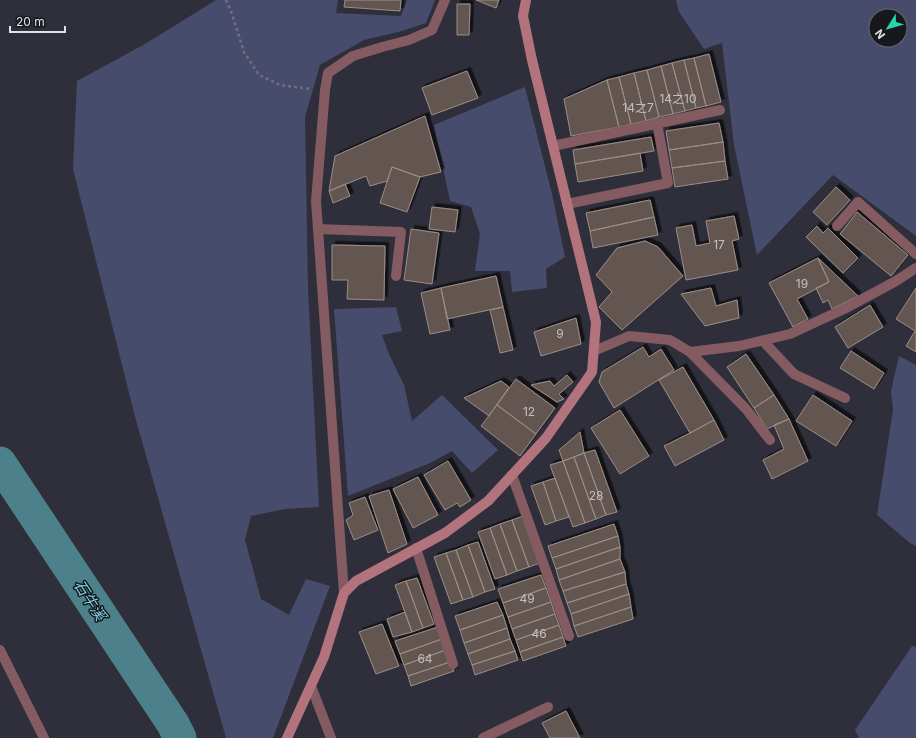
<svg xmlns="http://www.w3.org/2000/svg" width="916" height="738" font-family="Inter,'Noto Sans TC',sans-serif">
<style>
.green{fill:#484c6c;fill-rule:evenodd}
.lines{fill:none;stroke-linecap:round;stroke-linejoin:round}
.river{stroke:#4c818b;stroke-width:33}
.building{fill:#645751;stroke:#9b8d87;filter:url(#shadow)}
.path{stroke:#6f7079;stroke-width:2.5;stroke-dasharray:3 3;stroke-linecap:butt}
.lane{stroke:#835b61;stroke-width:10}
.street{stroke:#835b61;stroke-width:10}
.secondary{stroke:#b2737c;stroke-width:10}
.labels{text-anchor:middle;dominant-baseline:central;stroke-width:3;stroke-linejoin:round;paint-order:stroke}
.number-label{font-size:12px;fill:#c2bfc3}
.water-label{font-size:15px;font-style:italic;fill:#80d8e9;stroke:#17181d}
</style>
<defs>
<filter id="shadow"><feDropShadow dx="3.5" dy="-3.5" stdDeviation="0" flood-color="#0009"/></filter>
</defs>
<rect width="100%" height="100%" fill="#2e2f3a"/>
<path class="green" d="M216,0H338L336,13L401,16L407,0H435L426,23L402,31L364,40L320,65L305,117L308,289L319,507L285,509L251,516L245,540L261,599L289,615L306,579L330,586L273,738H226L134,413L73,169L77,81L145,44Z
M676,0H916V236L833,175L757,255L734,145L722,43L704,49L679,12ZM876,16H900V40H876Z
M525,87L552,194L565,257L546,269L547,288L512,292L510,271H475L480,234L471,207L450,201L434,125Z
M396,307L402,331L382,335L389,354L404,385L412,421L442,395L498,450L472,473L452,451L430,463L348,496L334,309Z
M899,356L916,365V546L910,543L877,515L893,410L891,391Z
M912,646L916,647V738H859L855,730Z"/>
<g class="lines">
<path class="river" d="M0,463L173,724L180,738"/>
</g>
<path class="building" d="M345,0H401L400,11L344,7Z
M476,0H499L496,8Z
M457,4H470L469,35H457Z
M709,54L721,102L706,106L694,58Z
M694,58L706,106L696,108L684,60Z
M684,60L696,108L685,111L672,63Z
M672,63L685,111L673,114L661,66Z
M661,66L673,114L659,117L647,70Z
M647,70L659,117L646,121L634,73Z
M467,71L478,98L432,115L422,88Z
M634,73L646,121L631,124L619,77Z
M619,77L631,124L619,127L607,80Z
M607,80L619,127L571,136L564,99Z
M425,116L441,172L420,177L392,167L387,181L370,186L366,176L329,191L335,156Z
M719,123L723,142L669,150L666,131Z
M651,137L654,151L575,164L573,150Z
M723,142L725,161L672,168L669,150Z
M640,153L643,171L578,182L575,164Z
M725,161L728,179L675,187L672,168Z
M392,167L420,177L407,212L380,203Z
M345,184L350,196L333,203L329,191Z
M836,187L850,200L827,225L813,212Z
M650,200L654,217L590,231L586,213Z
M432,207L458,210L455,232L429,229Z
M857,212L908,255L891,276L840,234Z
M734,216L739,239L732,241L738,270L686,280L676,228L692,225L696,246L710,243L706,221Z
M654,217L658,235L593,248L590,231Z
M817,226L823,233L828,228L858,258L843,273L806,237Z
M411,229L439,233L432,284L404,280Z
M645,241L658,247L683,276L622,330L599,307L612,292L596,275L617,248Z
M332,245L385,246L384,300L347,299L348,280H332Z
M818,258L829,282L797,299L808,319L793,327L769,283Z
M818,258L858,296L832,309L828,300L823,303L816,288L829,282Z
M496,276L503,307L447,319L441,288Z
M441,288L450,330L430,334L421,293Z
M711,288L716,306L737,300L739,318L705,326L681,294Z
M916,288V352L906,346L915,331L896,319Z
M870,305L883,327L848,348L835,327Z
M503,307L513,350L500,353L490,310Z
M576,318L581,344L541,356L534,332Z
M643,347L649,357L661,349L674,370L614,408L599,382L602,372Z
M851,351L884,373L874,389L840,368Z
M746,354L774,395L754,408L727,367Z
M683,367L714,420L690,433L659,380Z
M567,375L573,382L559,394L564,399L557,402L531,385L550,381L554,386Z
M516,379L555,408L536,434L497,405Z
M501,381L509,387L489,416L464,398Z
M774,395L789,419L767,429L754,408Z
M813,395L852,421L836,446L796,421Z
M497,405L536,434L520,456L481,426Z
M620,410L649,456L620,474L591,428Z
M789,419L808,461L772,479L763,460L784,449L774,425Z
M714,420L724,440L675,466L664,446L690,433Z
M580,432L584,453L563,461L559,450Z
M595,450L617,512L606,515L584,453Z
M584,453L606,515L596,519L574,457Z
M574,457L596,519L585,523L563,461Z
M448,461L471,500L460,507L457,503L445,510L424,475Z
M563,461L585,523L573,527L550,465Z
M418,477L438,515L413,528L393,489Z
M555,478L569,517L556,521L543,482Z
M543,482L556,521L545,525L531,486Z
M389,490L407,544L388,553L369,496Z
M365,497L378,530L354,540L346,520L353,515L349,503Z
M523,516L540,563L529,567L512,520Z
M512,520L529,567L517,571L500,524Z
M500,524L517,571L507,575L490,528Z
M614,524L618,536L552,558L548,546Z
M490,528L507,575L495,579L478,532Z
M618,536L620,547L556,569L552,558Z
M478,542L495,589L485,592L468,545Z
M468,545L485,592L473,597L456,550Z
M620,547V559L559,580L556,569Z
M456,550L473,597L463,600L446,553Z
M446,553L463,600L451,604L434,557Z
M620,559L625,572L563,591L559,580Z
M625,572L626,584L567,603L563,591Z
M541,575L546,588L503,603L498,589Z
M417,578L434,624L423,628L406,581Z
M406,581L423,628L412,632L395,585Z
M626,584L629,594L571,614L567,603Z
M546,588L551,602L508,617L503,603Z
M629,594L631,607L574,626L571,614Z
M497,602L503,615L460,630L455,616Z
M551,602L555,614L512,629L508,617Z
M631,607L633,619L578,637L574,626Z
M405,612L412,632L393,637L387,619Z
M555,614L559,625L516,640L512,629Z
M503,615L507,628L464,643L460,630Z
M382,624L399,666L376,674L359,632Z
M559,625L563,637L520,652L516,640Z
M438,627L442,639L400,654L395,641Z
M507,628L510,639L468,654L464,643Z
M563,637L566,646L523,661L520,652Z
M442,639L446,650L404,665L400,654Z
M510,639L515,651L472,665L468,654Z
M446,650L450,662L408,676L404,665Z
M515,651L518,660L475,675L472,665Z
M450,662L454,671L411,686L408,676Z
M566,711L580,738H550L542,723Z"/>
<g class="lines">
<path class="path" d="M226,0L231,11L244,52L259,75L280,85L311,89"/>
<path class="lane" d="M837,226L858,202L916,254
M318,229L401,232L396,276
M763,341L794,374L845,398
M690,352L746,409L770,440
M483,738L548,707"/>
<path class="street" d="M553,146L720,110
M567,204L668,183L657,123
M594,351L629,336L670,340L690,352L739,346L790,334L844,309L896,281L916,268
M512,475L569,636
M416,548L453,664
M344,593L316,201L325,90L328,73L353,56L382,47L409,40L432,30L445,0
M0,650L44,738
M311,686L331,738"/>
<path class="secondary" d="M287,738L324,657L344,593L356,581L445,533L488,501L546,438L592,372L596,322L532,60L523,16L526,0"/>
</g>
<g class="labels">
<g class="number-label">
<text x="678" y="98">14之10</text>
<text x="638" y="107">14之7</text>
<text x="719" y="244">17</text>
<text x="802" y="283">19</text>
<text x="560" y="333">9</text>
<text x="529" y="411">12</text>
<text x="596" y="495">28</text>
<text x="527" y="598">49</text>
<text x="539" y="633">46</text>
<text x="425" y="658">64</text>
</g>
<g class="water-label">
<text transform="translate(90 600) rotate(57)">石牛溪</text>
</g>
</g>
<g transform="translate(888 28) rotate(233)"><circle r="19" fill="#17181d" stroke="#68696f"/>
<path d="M0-3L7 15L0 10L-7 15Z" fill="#27d5ad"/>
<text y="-6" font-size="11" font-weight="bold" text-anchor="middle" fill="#e1e2e9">N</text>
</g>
<path d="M10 26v6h55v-6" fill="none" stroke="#e1e2e9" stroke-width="2"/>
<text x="16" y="26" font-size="12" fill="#e1e2e9" stroke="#17181d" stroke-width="3" paint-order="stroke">20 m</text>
</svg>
